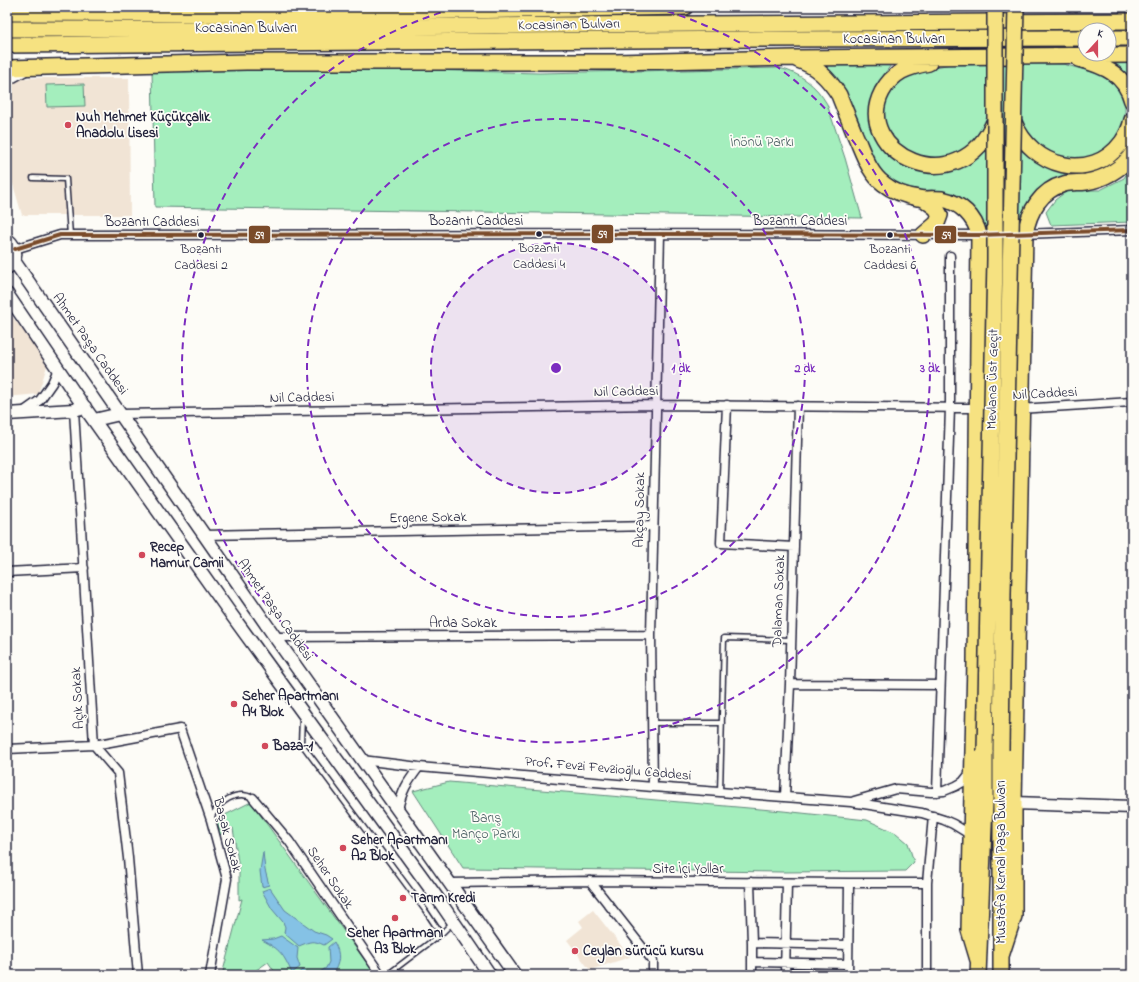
<svg xmlns="http://www.w3.org/2000/svg" width="1139" height="982" font-family="'Indie Flower',sans-serif">
<style>
.built{fill:#f1e4d5}
.green{fill:#a4eebd;stroke:#63887c}
.water{fill:#85c2e5;stroke:#5d82a1}
.lines{fill:none;stroke-linecap:round;stroke-linejoin:round}
.street-tunnel{stroke:#d1d0d1;stroke-width:8;stroke-dasharray:8 4;stroke-linecap:butt}
.lane-casing{stroke:#22223b;stroke-width:7}
.street-casing{stroke:#22223b;stroke-width:11}
.secondary-casing{stroke:#22223b;stroke-width:15}
.highway-casing{stroke:#22223b;stroke-width:18}
.lane{stroke:#fdfcf7;stroke-width:4}
.street{stroke:#fdfcf7;stroke-width:8}
.secondary{stroke:#fdfcf7;stroke-width:12}
.highway{stroke:#f6e281;stroke-width:15}
.highway-bridge-casing{stroke:#22223b;stroke-width:18;stroke-linecap:butt}
.highway-bridge{stroke:#f6e281;stroke-width:15}
.bus-1-casing{stroke:#fdfcf7;stroke-width:7}
.bus-1{stroke:#7a4b2a;stroke-width:4}
.ring{fill:none;stroke:#7b2cbf;stroke-width:2;stroke-dasharray:7 5}
.poi-dot{fill:#d1495b;stroke:#fdfcf7;stroke-width:1.5}
.bus-dot{fill:#22223b;stroke:#fdfcf7;stroke-width:1.5}
.labels{text-anchor:middle;dominant-baseline:central;stroke-width:3.5;stroke-linejoin:round;paint-order:stroke}
.bus-label{font-size:13px;fill:#22223b;stroke:#fdfcf7}
.street-label{font-size:14px;fill:#22223b;stroke:#fdfcf7}
.poi-label{font-size:14px;font-weight:bold;fill:#22223b;stroke:#fdfcf7;text-anchor:start}
.park-label{font-size:14px;fill:#495f62;stroke:#fdfcf7}
.centre{fill:#7b2cbf;stroke:#fdfcf7;stroke-width:2}
.ring-label{font-size:12px;text-anchor:middle;font-weight:bold;fill:#7b2cbf;stroke:#fdfcf7;stroke-width:3.5;stroke-linejoin:round;paint-order:stroke}
.line-badge{stroke:#fdfcf7;stroke-width:1.5}
.badge-label{font-size:11px;text-anchor:middle;font-weight:bold;fill:#fff}
</style>
<rect width="100%" height="100%" fill="#fdfcf7"/>
<filter id="ink" filterUnits="userSpaceOnUse"><feTurbulence type="fractalNoise" baseFrequency=".025" numOctaves="2"/><feDisplacementMap in="SourceGraphic" scale="8" xChannelSelector="R" yChannelSelector="G"/><feConvolveMatrix kernelMatrix="1 2 1 2 8 2 1 2 1" color-interpolation-filters="sRGB"/></filter>
<g filter="url(#ink)">
<path class="built" d="M19,78H129L130,215H22L7,164V86Z
M7,310L48,363L38,394L7,397Z
M593,910L630,957L590,970L567,940L583,927L579,921Z"/>
<path class="green" d="M1132,59V86L1119,66L1106,60Z
M960,62L1063,64L1100,74L1117,87L1125,100V119L1116,139L1132,133V145L1125,156L1097,174L1063,179L1036,192L1022,218L1019,229H984L953,197L932,190L912,191L892,183L873,164L843,88L826,65H891L875,87L870,111L882,145L893,135L886,128L883,111L887,95L907,73Z
M352,68L539,73L779,68C800,73 816,85 827,104L845,158L862,218L155,207L152,70Z
M84,84L85,106L47,107L46,85Z
M1132,165V222L1051,225L1046,212L1055,200L1068,190H1100L1124,178Z
M449,782L783,811L867,820L896,833L908,843L914,862L905,871L782,872L463,868L413,791Z
M251,802L371,969L372,975H277L268,962L249,975H222L242,899L239,900V869L233,828L218,836L215,820Z"/>
<path class="water" d="M263,852L265,870L269,885L262,887L260,871Z
M270,888L285,910L314,931L326,935L332,939L324,945C313,940 311,941 299,946L284,933L285,927L283,922L272,909L262,891Z
M281,936L298,948L297,958L300,967L292,973C283,954 281,950 262,940L273,939Z
M334,942C341,954 340,963 332,975H296L302,970L310,974H317L326,968L329,962L328,947Z"/>
<g class="lines">
<path class="street-tunnel" d="M264,975L265,974"/>
<defs>
<path id="lane" d="M33,178L66,179L70,235
M302,718L301,743L425,910L441,934
M652,723H722
M720,792L724,638L791,640
M211,819C217,802 237,789 253,798
M387,975L441,934L452,923"/>
<path id="street" d="M1023,234L1132,230
M15,249L60,235L660,234L981,235
M727,405L721,543L794,547
M1019,409L1132,402
M74,410L94,745L118,773L128,858L138,975
M23,412L40,400L52,383L58,369
M120,414L655,405L979,408
M205,535L653,526
M7,572L84,568
M275,637L651,635
M790,684L940,685
M7,749L94,745L180,729L211,820L227,879L210,975
M362,760L419,767L653,787L851,802L922,813L944,820L953,824L971,835
M653,787L651,635L660,234
M937,792L950,408V256
M785,797L790,684L798,406
M253,798L289,841L381,975
M854,801L896,789L931,792L944,791L956,786L963,782L971,772
M398,810C402,790 407,783 419,767
M590,881L653,961V975
M750,882L752,943V975
M450,883L590,881L849,883H927
M752,943L848,945
M752,962L848,964
M785,975L787,883
M848,975L849,883
M927,975V883L933,816"/>
<path id="secondary" d="M7,79L27,68
M7,239C18,248 18,260 7,268
M14,261L275,637L515,975
M7,294L73,391L228,610L303,713L438,899L490,975
M7,414L74,410L85,407
M94,420L120,414
M1014,803L1132,807"/>
<path id="highway" d="M7,13L279,14L685,7
M7,29H233L563,25L1132,21
M1109,38H1132
M7,45L765,39L1085,38
M1079,59C1104,66 1125,74 1132,101
M798,60C817,66 829,79 839,95C844,108 850,122 855,135C863,152 868,172 884,184C894,192 906,196 918,198C926,200 934,198 942,199C961,203 975,217 979,235L975,661L969,930L978,960
M929,63C907,67 893,72 882,92C851,151 958,208 995,120
M7,68L246,62H615L794,58L1132,55
M1014,122C1031,167 1091,184 1122,142C1127,135 1130,128 1132,120
M923,235L937,223L940,215L936,208L924,199
M1001,956L1014,916V803L1025,234C1029,211 1041,190 1064,184C1071,182 1079,183 1086,182C1104,179 1122,169 1132,154
M978,975L985,802V751
M1001,975V750"/>
</defs>
<use href="#lane" class="lane-casing"/>
<use href="#street" class="street-casing"/>
<use href="#secondary" class="secondary-casing"/>
<use href="#highway" class="highway-casing"/>
<use href="#lane" class="lane"/>
<use href="#street" class="street"/>
<use href="#secondary" class="secondary"/>
<use href="#highway" class="highway"/>
<defs>
<path id="highway-bridge" d="M1001,750L1003,594L1016,7
M985,751L995,259V7"/>
</defs>
<use href="#highway-bridge" class="highway-bridge-casing"/>
<use href="#highway-bridge" class="highway-bridge"/>
<defs>
<path id="bus-1" d="M15,249L60,235L660,234L979,235L1132,230"/>
</defs>
<use href="#bus-1" class="bus-1-casing"/>
<use href="#bus-1" class="bus-1"/>
</g>
</g>
<circle cx="556" cy="368" r="125" fill="#7b2cbf" fill-opacity=".12"/>
<g class="ring">
<circle cx="556" cy="368" r="125"/>
<circle cx="556" cy="368" r="249"/>
<path d="M656 8A374 374 0 1 1 456 8"/>
</g>
<g class="poi-dot">
<circle cx="68" cy="125" r="4"/>
<circle cx="142" cy="555" r="4"/>
<circle cx="234" cy="704" r="4"/>
<circle cx="265" cy="746" r="4"/>
<circle cx="343" cy="848" r="4"/>
<circle cx="403" cy="898" r="4"/>
<circle cx="395" cy="918" r="4"/>
<circle cx="575" cy="951" r="4"/>
</g>
<g class="bus-dot">
<circle cx="539" cy="234" r="3.5"/>
<circle cx="201" cy="235" r="3.5"/>
<circle cx="890" cy="235" r="3.5"/>
</g>
<g class="labels">
<g class="bus-label">
<text x="539" y="248">Bozantı<tspan x="539" dy="16">Caddesi 4</tspan></text>
<text x="201" y="249">Bozantı<tspan x="201" dy="16">Caddesi 2</tspan></text>
<text x="890" y="249">Bozantı<tspan x="890" dy="16">Caddesi 6</tspan></text>
</g>
<g class="street-label">
<text transform="translate(569 25) rotate(-1)">Kocasinan Bulvarı</text>
<text x="246" y="28">Kocasinan Bulvarı</text>
<text x="894" y="39">Kocasinan Bulvarı</text>
<text x="476" y="221">Bozantı Caddesi</text>
<text x="800" y="221">Bozantı Caddesi</text>
<text x="152" y="222">Bozantı Caddesi</text>
<text transform="translate(90 344) rotate(55)">Ahmet Paşa Caddesi</text>
<text transform="translate(993 379) rotate(-89)">Mevlana Üst Geçit</text>
<text transform="translate(626 392) rotate(-1)">Nil Caddesi</text>
<text transform="translate(1045 394) rotate(-3)">Nil Caddesi</text>
<text transform="translate(302 398) rotate(-1)">Nil Caddesi</text>
<text transform="translate(640 510) rotate(-89)">Akçay Sokak</text>
<text transform="translate(428 518) rotate(-1)">Ergene Sokak</text>
<text transform="translate(779 601) rotate(-88)">Dalaman Sokak</text>
<text transform="translate(275 610) rotate(55)">Ahmet Paşa Caddesi</text>
<text x="463" y="623">Arda Sokak</text>
<text transform="translate(78 698) rotate(-93)">Açık Sokak</text>
<text transform="translate(608 769) rotate(5)">Prof. Fevzi Fevzioğlu Caddesi</text>
<text transform="translate(227 835) rotate(75)">Başak Sokak</text>
<text transform="translate(1001 862) rotate(-90)">Mustafa Kemal Paşa Bulvarı</text>
<text x="688" y="869">Site İçi Yollar</text>
<text transform="translate(330 878) rotate(56)">Seher Sokak</text>
</g>
<g class="poi-label">
<text x="76" y="117">Nuh Mehmet Küçükçalık<tspan x="76" dy="16">Anadolu Lisesi</tspan></text>
<text x="150" y="547">Recep<tspan x="150" dy="16">Mamur Camii</tspan></text>
<text x="242" y="696">Seher Apartmanı<tspan x="242" dy="16">A4 Blok</tspan></text>
<text x="273" y="746">Baza-1</text>
<text x="351" y="840">Seher Apartmanı<tspan x="351" dy="16">A2 Blok</tspan></text>
<text x="411" y="898">Tarım Kredi</text>
<text x="395" y="933" text-anchor="middle">Seher Apartmanı<tspan x="395" dy="16">A3 Blok</tspan></text>
<text x="583" y="951">Ceylan sürücü kursu</text>
</g>
<g class="park-label">
<text x="762" y="142">İnönü Parkı</text>
<text x="486" y="818">Barış<tspan x="486" dy="16">Manço Parkı</tspan></text>
</g>
</g>
<circle cx="556" cy="368" r="6" class="centre"/>
<g class="ring-label">
<text x="681" y="372">1 dk</text>
<text x="805" y="372">2 dk</text>
<text x="930" y="372">3 dk</text>
</g>
<g class="line-badge">
<rect x="591" y="224" width="23" height="20" rx="4" fill="#7a4b2a"/>
<rect x="248" y="225" width="23" height="19" rx="4" fill="#7a4b2a"/>
<rect x="934" y="225" width="23" height="19" rx="4" fill="#7a4b2a"/>
</g>
<g class="badge-label">
<text x="602" y="238">59</text>
<text x="259" y="239">59</text>
<text x="946" y="239">59</text>
</g>
<rect width="1139" height="982" fill="none" stroke="#fdfcf7" stroke-width="24"/>
<rect x="12" y="12" width="1115" height="958" fill="none" stroke="#22223b" stroke-width="1.5" filter="url(#ink)"/>
<g transform="translate(1097 42) rotate(21)"><circle r="19" fill="#fdfcf7" stroke="#a5a5ac"/>
<path d="M0-3L7 15L0 10L-7 15Z" fill="#d1495b"/>
<text y="-6" font-size="11" font-weight="bold" text-anchor="middle" fill="#22223b">K</text>
</g>
</svg>
